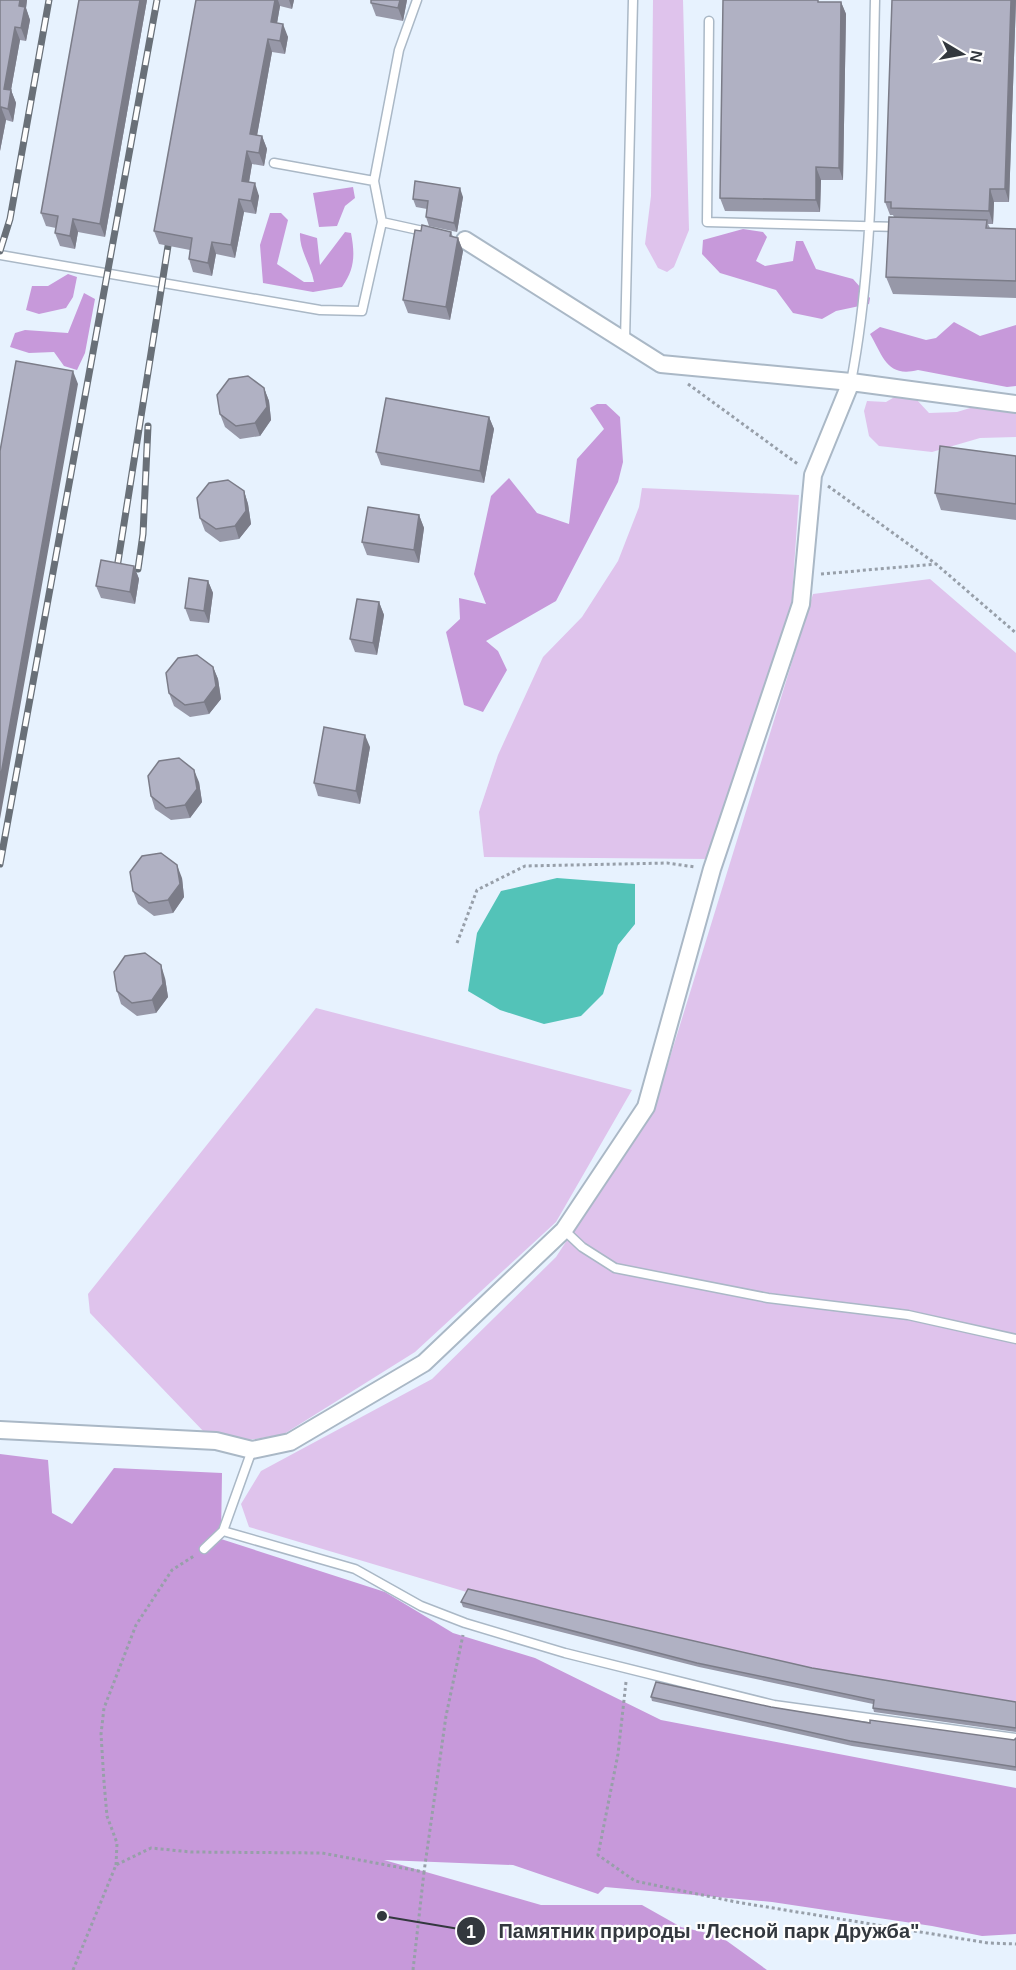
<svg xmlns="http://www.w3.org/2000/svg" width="1016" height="1970" font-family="Helvetica,sans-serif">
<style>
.green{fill:#dfc3ec}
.forest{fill:#c799da}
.water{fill:#53c3b8}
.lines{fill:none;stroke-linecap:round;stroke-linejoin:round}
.service-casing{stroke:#aab8c6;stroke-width:11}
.minor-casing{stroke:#aab8c6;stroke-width:20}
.path{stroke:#979fa9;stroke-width:3;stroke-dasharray:3 3;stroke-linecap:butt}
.service{stroke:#fff;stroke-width:8}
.minor{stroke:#fff;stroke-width:16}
.rail-casing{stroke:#697078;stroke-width:7}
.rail{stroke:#fefefe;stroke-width:4.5;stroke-dasharray:14;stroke-linecap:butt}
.wall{fill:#9798a8}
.shaded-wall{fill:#7b7c88}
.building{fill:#b0b1c3;stroke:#7b7c88;stroke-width:1.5}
.leader{fill:none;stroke:#33383e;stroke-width:2}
.callout-dot{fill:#33383e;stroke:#fefefe;stroke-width:2}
.mark-label{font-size:18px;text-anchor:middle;font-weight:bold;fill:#fff}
.callout-label{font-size:20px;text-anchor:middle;font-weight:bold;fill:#33383e;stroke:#fefefe;stroke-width:4.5;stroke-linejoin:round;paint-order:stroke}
</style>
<rect width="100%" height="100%" fill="#e7f2fe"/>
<path class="green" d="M653,0H683L689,230L674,267L667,272L658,268L645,244L651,196Z
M898,395L916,399L929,413L957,412L980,405L1016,413V437L980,438L932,452L879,446L869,436L864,411L867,401L886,402Z
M642,488L799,495L791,612L711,859L484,857L479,812L498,755L543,657L582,617L618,561L639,507Z
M930,579L1016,653V1706L814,1672L470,1593L249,1527L241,1504L261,1471L432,1379L556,1257L655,1106L813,594Z
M316,1008L632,1090L556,1222L415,1352L284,1434L249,1440L205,1433L90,1313L88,1294Z"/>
<path class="forest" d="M353,187L355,198L345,206L337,226L319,227L313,193Z
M270,213H281L288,220L277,264L304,282H314C311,265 299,250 300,233L317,238L320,265L345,232L351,233C355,254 355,269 342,287L313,292L263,283L260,245Z
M743,229L763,232L767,237L756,261L765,266L793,261L796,241H803L816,269L853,279L870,298L869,304L836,311L822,319L793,313L776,290L720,273L702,254L703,240Z
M68,274L77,277L73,297L66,308L39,314L26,310L32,286H48Z
M84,293L95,299L85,353L77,370L64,366L54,352L29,353L10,347L15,333L25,330L68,333Z
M954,322L980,336L1016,325V386L1007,387L918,370C887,378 883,356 870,334L880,327L926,340L936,338Z
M597,404H606L620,417L623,462L618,482L556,601L486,641L498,651L507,670L483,712L464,705L446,632L460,619L459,598L486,604L474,574L491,496L509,478L537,513L569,524L577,459L604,429L590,408Z
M0,1454L48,1460L52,1513L72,1524L114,1468L222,1473L221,1539L385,1592L453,1633L535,1658L661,1720L1016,1788V1934L982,1936L932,1926L772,1902L605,1887L598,1894L513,1865L384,1860L541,1905H642L681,1927L720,1936L767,1970H0Z"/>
<path class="water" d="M557,878L635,884V924L618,945L603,994L581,1016L544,1024L500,1010L468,991L477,933L501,891Z"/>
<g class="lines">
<defs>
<path id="service" d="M709,21L707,222L899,227
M274,163L374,181L382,222
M374,181L399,50L417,0
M0,255L320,310L362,311L382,222L432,233
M625,341L633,0
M851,382C875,257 872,128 875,0
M564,1230L582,1247L615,1268L768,1298L908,1315L1016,1339
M252,1450L223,1531L355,1569L421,1606L465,1623L565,1653L774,1705L1016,1738
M204,1549L223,1531"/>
<path id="minor" d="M465,240L661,364L851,382L1016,404
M0,1430L216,1441L252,1450L290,1442L424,1363L564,1230L646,1107L712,869L801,604L813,475L851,382"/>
</defs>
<use href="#service" class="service-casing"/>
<use href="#minor" class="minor-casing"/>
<path class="path" d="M688,384L799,465
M828,486L936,564L1016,633
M821,574L936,564
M457,943L477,890L525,866L667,863L695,867
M626,1682L618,1754L598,1855L635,1881L736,1902L988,1943L1016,1944
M116,1865L117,1843L107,1816L104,1782L101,1734L104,1708L136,1625L172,1570L194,1556
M73,1970L116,1865L151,1848L191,1852L322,1853L424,1872L446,1716L463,1635
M413,1970L424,1872"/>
<use href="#service" class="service"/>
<use href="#minor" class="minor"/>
<defs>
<path id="rail" d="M0,251L10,219L49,0
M117,568L168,246
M138,569L143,534L148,426
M0,864L157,0"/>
</defs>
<use href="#rail" class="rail-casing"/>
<use href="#rail" class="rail"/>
</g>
<path class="wall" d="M0,0H27L26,8L30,20L26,41L20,40L11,90L16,103L13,122L6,120L0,151Z
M79,0H147L105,237L78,232L75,249L60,246L55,233L56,228L46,226L41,213Z
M196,0H294L292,9L280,6L277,23L288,37L285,54L272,52L257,135L262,136L267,149L264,166L252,164L249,182L259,196L256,214L244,212L235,258L216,254L212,276L193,272L189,259L190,250L159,244L154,231Z
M371,0H407L403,21L376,16L371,3Z
M1016,0L1009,202H994L993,224H988L990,228L1016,229V298L893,294L886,277L894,217L893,215H890L885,202Z
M823,2H841L846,14L843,180H821L820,212L725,211L720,198Z
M463,197L457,232L429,226L426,217L427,209L416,207L413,199Z
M421,231L451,232L453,237L458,238L463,251L450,320L408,313L403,300Z
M264,388L269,401L271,420L260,436L240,439L225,427L220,414Z
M489,417L494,429L484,483L381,465L376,452Z
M1016,456V520L941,510L935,493Z
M244,491L248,504L251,524L239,539L220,542L205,531L200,518Z
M419,515L424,528L419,563L367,555L362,542Z
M134,566L139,579L135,604L101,598L96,586Z
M208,581L213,593L209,623L190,621L185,608Z
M379,602L384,615L377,655L355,652L350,639Z
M213,667L218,679L221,699L209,714L190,717L174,706L169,693Z
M370,747L360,804L318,796L314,783Z
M199,782L202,802L190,818L171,820L155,809L151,796Z
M182,878L184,897L173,913L154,916L138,904L133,891Z
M165,978L168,997L156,1013L137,1016L121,1004L117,991Z
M461,1602L812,1668L1016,1702V1732L874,1712L873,1708V1704L699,1667L463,1607Z
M651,1697L771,1707L870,1723L1014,1740L1016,1738V1771L852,1746L652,1701Z"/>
<path class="shaded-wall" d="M20,0H27L26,8L30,20L26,41L21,28L19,6Z
M140,0H147L105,237L100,224Z
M275,0H278L280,6L275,35L271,22Z
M289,0H294L292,9Z
M400,0H407L403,21L398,8Z
M1011,0H1016L1009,202L1005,189Z
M841,2L846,14L843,180L839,168Z
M283,24L288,37L285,54L280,41Z
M15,27L20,40L9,101L4,89Z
M268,39L272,52L255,147L250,134Z
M11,90L16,103L13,122L8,109Z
M1,107L6,120L0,151V112Z
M262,136L267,149L264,166L259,153Z
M247,151L252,164L247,194L242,181Z
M816,167L821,180L820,212L816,200Z
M255,183L259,196L256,214L251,201Z
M460,188L463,197L457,232L454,223Z
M990,189L994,202L993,224L989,211Z
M239,199L244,212L235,258L231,245Z
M73,219L78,232L75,249L70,236Z
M458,238L463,251L450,320L446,307Z
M212,242L216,254L212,276L208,263Z
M73,371L78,384L0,819V780Z
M264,388L269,401L271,420L260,436L255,423Z
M489,417L494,429L484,483L480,471Z
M244,491L248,504L251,524L239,539L235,526Z
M419,515L424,528L419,563L414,550Z
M134,566L139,579L135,604L130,592Z
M208,581L213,593L209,623L204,611Z
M379,602L384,615L377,655L373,643Z
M213,667L218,679L221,699L209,714L204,702Z
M365,735L370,747L360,804L356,791Z
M194,770L199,782L202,802L190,818L185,805Z
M177,865L182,878L184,897L173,913L168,900Z
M161,965L165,978L168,997L156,1013L152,1000Z"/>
<path class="building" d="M0,0H20L19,6L25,7L21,28L15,27L4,89L11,90L8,109L1,107L0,112Z
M79,0H140L100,224L73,219L70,236L55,233L58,216L41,213Z
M196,0H275L271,22L283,24L280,41L268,39L250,134L262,136L259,153L247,151L242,181L255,183L251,201L239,199L231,245L212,242L208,263L189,259L192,238L154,231Z
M371,0H400L398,8L371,3Z
M723,0H818V2H841L839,168L816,167V200L720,198Z
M892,0H1011L1005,189H990L989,211L891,208V202H885Z
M415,181L460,188L454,223L426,217L428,201L413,199Z
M889,217L987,220L986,228L1016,229V281L886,277Z
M422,225L451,232L450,236L458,238L446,307L403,300L415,230L421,231Z
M16,361L73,371L0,780V451Z
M248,376L264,388L267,407L255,423L236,426L220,414L217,395L229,379Z
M386,398L489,417L480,471L376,452Z
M940,446L1016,456V504L935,493Z
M228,480L244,491L246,511L235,526L216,529L200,518L197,498L209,483Z
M368,507L419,515L414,550L362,542Z
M101,560L134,566L130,592L96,586Z
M189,578L208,581L204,611L185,608Z
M357,599L379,602L373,643L350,639Z
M197,655L213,667L216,686L204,702L185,705L169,693L166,673L178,658Z
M324,727L365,735L356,791L314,783Z
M179,758L194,770L197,789L185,805L166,808L151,796L148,776L159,761Z
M161,853L177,865L180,884L168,900L149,903L133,891L130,872L142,856Z
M145,953L161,965L163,984L152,1000L132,1003L117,991L114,972L125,956Z
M468,1589L812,1668L1016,1702V1728L873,1708L874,1700L697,1663L461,1602Z
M656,1682L771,1707L870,1723V1720L1014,1740L1016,1738V1767L850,1741L651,1697Z"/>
<path class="leader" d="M382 1916L471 1931"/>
<g class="callout-dot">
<circle cx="382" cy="1916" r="6"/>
<circle cx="471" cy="1931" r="15"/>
</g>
<g class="mark-label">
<text x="471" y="1938">1</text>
</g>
<g class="callout-label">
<text x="709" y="1938">Памятник природы "Лесной парк Дружба"</text>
</g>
<g transform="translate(962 54) rotate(100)" stroke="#fefefe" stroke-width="4.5" paint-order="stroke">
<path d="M0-4.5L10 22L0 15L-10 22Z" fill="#33383e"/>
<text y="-9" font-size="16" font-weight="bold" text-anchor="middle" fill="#33383e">N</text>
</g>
</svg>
